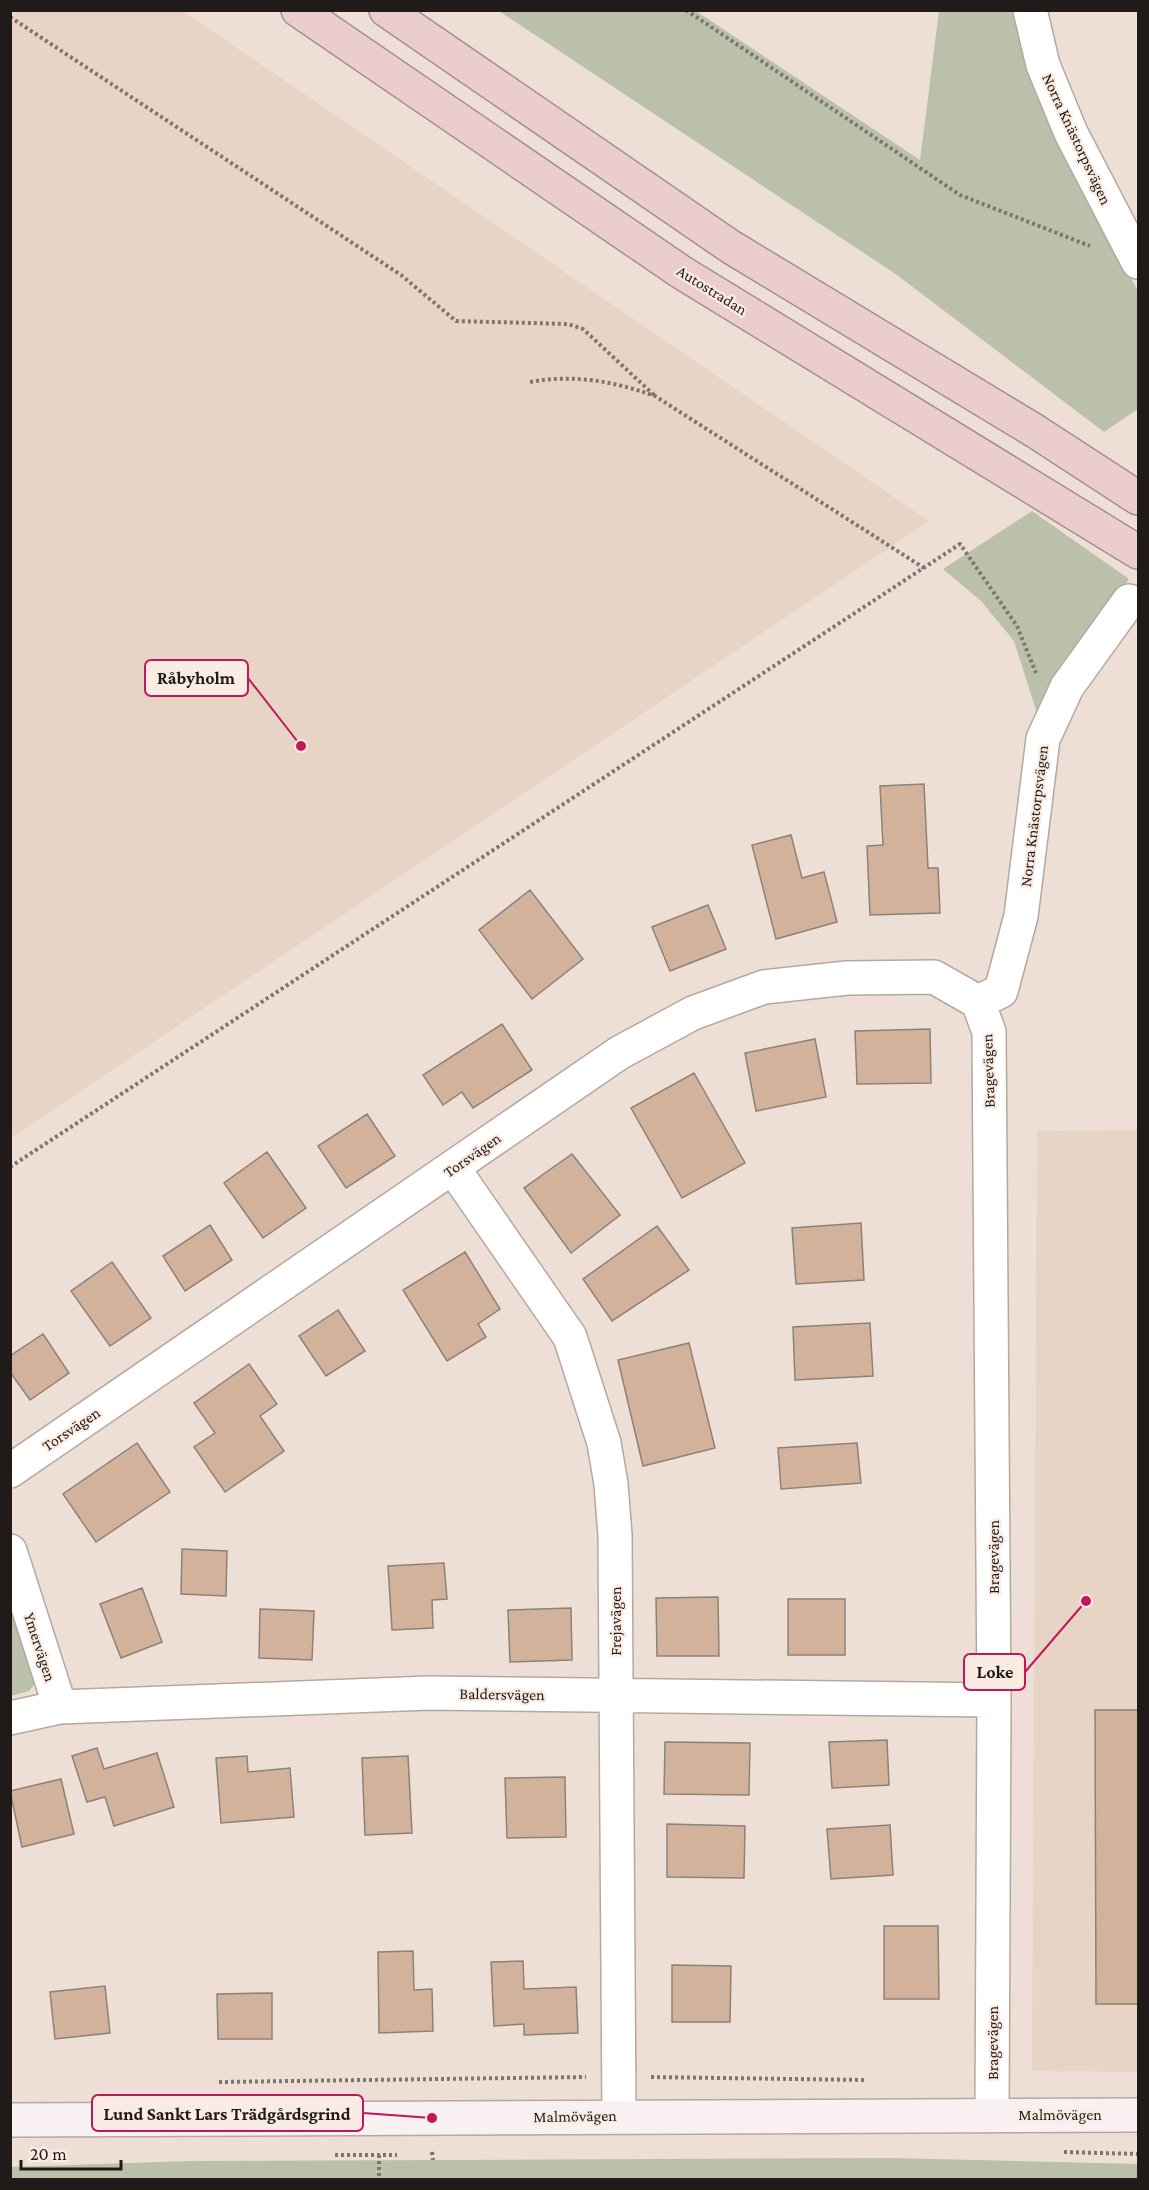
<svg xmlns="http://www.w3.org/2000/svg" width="1149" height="2190" font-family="'Crimson Pro',serif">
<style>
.built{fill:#e8d4c5}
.green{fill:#bac0aa}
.building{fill:#d2b29b;stroke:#8d8178;stroke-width:1.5}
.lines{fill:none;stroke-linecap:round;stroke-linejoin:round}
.street-casing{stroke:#b5a89f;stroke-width:36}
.secondary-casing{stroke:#b5a89f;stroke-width:36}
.highway-casing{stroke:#a48f90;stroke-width:36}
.path{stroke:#7e756f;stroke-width:4;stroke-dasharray:3 3;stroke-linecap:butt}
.street{stroke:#fff;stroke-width:33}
.secondary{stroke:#f9f0f1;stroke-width:33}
.highway{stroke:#ebcdd0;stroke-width:33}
.labels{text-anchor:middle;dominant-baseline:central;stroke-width:4.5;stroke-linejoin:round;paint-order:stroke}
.street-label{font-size:16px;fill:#201b18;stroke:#faece3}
.leader{fill:none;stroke:#c2185b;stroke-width:2}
.callout-dot{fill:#c2185b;stroke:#faece3;stroke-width:2}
.callout{fill:#faece3;stroke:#c2185b;stroke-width:2}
.callout-label{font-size:18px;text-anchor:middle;font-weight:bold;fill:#201b18}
</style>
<rect width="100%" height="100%" fill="#eddfd6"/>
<path class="built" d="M11,10L183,11L929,521L11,1138Z
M1138,1130V2072L1032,2071L1037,1131Z"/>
<path class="green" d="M499,11H696L920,160L939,11H1018L1120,258L1138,291V409L1104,432L897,275Z
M1032,511L1129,579L1064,672L1038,716L1014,641L981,601L943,569Z
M10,1606L40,1678L29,1691L11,1696Z
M890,2158L1138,2164V2179H10L11,2167L189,2161Z"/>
<path class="building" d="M924,784L928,868H938L940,913L870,915L867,846L883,845L880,786Z
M791,835L802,878L824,872L837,922L776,939L752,845Z
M530,890L583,959L532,999L479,930Z
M708,905L726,949L670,971L652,927Z
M502,1024L532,1070L473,1108L462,1092L443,1105L423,1075Z
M930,1029L931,1083L857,1084L855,1031Z
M815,1039L826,1097L756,1111L745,1053Z
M694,1073L745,1163L682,1198L631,1108Z
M367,1114L395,1156L346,1188L318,1146Z
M267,1152L306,1208L263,1238L224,1183Z
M572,1154L620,1215L571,1253L524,1188Z
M861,1223L864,1280L796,1284L792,1228Z
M210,1225L232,1260L185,1291L163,1256Z
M657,1226L689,1270L612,1321L583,1279Z
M465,1252L500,1309L478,1324L486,1337L447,1361L403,1290Z
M112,1262L151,1318L110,1346L71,1291Z
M338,1310L365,1351L326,1376L299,1336Z
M870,1323L873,1376L795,1380L793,1327Z
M43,1334L69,1373L30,1400L10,1372V1356Z
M689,1343L715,1448L643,1466L618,1360Z
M249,1364L277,1404L260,1416L284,1451L225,1492L194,1447L215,1433L194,1403Z
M137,1443L170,1492L96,1542L63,1494Z
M857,1443L861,1483L781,1489L778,1448Z
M182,1549L227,1551L226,1596L181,1594Z
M444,1563L447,1599L432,1600L433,1628L392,1630L388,1566Z
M142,1588L162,1642L121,1658L100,1604Z
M718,1597L719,1656H657L656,1598Z
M788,1599H845V1655H788Z
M571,1608L572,1660L510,1662L508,1610Z
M260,1609L314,1611L312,1660L259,1658Z
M1095,1710H1138V2004H1096Z
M887,1740L889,1785L832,1788L829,1742Z
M665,1742L750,1743L749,1795L664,1794Z
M97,1748L104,1769L157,1753L174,1807L114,1826L105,1797L87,1802L72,1756Z
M247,1756L248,1772L290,1768L294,1817L221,1823L216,1758Z
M408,1756L412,1833L365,1835L362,1758Z
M565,1777L566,1837L507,1838L505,1778Z
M61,1779L74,1834L22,1847L10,1791Z
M667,1824L745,1826L744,1878L667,1877Z
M890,1825L893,1875L831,1879L827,1829Z
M884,1926H938L939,1999H884Z
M413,1951L414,1990L432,1989L433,2031L379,2033L378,1952Z
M523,1961L524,1989L576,1987L578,2033L524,2035V2024L494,2026L491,1962Z
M672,1965L731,1966L730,2022H672Z
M105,1986L110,2033L55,2039L50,1992Z
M272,1993V2039H218L217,1994Z"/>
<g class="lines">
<defs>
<path id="street" d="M1030,10L1043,65L1071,133L1138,262
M978,1002L989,1032L994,1700L992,2114
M978,1002L1001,991L1021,916L1043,739L1067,687L1129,601
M453,1168L570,1337L604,1443L611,1484L615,1535L619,2115
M10,1471L619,1053L693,1013L764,987L847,978L934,977L978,1002
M10,1551L60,1707
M10,1718L60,1707L429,1693L994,1700"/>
<path id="secondary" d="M10,2120L1138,2115"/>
<path id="highway" d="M298,10L681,272L1138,552
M386,10L731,247L1035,431L1138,498"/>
</defs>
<use href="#street" class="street-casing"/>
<use href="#secondary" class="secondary-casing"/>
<use href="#highway" class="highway-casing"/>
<path class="path" d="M686,10L960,195L1090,246
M10,17L401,275L456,321L568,324L583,329L655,396
M530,382C574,374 613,381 655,396L924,568
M10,1167L960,544L1017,626L1036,673
M651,2077L865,2080
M219,2082L586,2077
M432,2152L433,2160
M1064,2152L1138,2154
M335,2155H397
M379,2155V2180"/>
<use href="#street" class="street"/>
<use href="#secondary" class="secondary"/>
<use href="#highway" class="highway"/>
</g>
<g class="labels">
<g class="street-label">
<text transform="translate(1077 139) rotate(65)">Norra Knästorpsvägen</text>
<text transform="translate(712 290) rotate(32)">Autostradan</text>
<text transform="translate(1034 816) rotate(-83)">Norra Knästorpsvägen</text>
<text transform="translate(988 1071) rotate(-92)">Bragevägen</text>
<text transform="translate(472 1155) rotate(-35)">Torsvägen</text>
<text transform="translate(71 1429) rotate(-34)">Torsvägen</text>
<text transform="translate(993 1557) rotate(-90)">Bragevägen</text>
<text transform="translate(615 1621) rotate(-90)">Frejavägen</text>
<text transform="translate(40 1647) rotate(72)">Ymervägen</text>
<text transform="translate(502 1694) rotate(1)">Baldersvägen</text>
<text transform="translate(992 2043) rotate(-90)">Bragevägen</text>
<text x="1060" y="2114">Malmövägen</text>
<text transform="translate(575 2116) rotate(-1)">Malmövägen</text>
</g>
</g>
<path class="leader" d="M301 746L248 678M1086 1601L1025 1672M432 2118L363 2113"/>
<g class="callout-dot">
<circle cx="301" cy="746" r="6"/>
<circle cx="1086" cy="1601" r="6"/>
<circle cx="432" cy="2118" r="6"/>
</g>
<g class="callout">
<rect x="145" y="660" width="103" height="36" rx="6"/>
<rect x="964" y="1654" width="61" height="36" rx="6"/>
<rect x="92" y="2095" width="271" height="36" rx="6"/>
</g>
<g class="callout-label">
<text x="196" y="684">Råbyholm</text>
<text x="995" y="1678">Loke</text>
<text x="227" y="2120">Lund Sankt Lars Trädgårdsgrind</text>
</g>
<rect width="1149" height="2190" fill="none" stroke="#201b18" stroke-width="24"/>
<path d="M21 2160v9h100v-9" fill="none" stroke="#201b18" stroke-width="3"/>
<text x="30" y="2160" font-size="18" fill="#201b18" stroke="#faece3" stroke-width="4.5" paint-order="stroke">20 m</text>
</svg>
